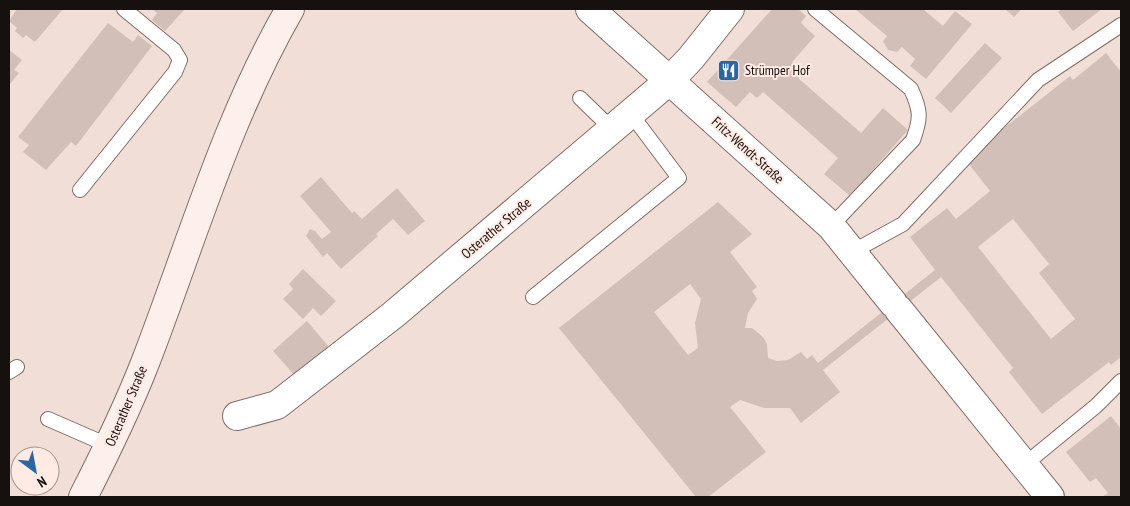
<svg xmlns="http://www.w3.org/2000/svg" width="1130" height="506" font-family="'PT Sans Narrow',sans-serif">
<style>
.building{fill:#d2bfb8;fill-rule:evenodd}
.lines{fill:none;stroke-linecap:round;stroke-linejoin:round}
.lane-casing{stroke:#7f6e68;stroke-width:16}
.street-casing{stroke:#7f6e68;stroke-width:30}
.secondary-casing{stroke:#7f6e68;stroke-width:30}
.lane{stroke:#fff;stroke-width:14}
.street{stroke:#fff;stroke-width:28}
.secondary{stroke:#fdefea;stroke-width:28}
.labels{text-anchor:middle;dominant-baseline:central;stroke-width:4;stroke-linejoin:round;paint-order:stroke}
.poi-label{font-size:14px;fill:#16100e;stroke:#ffebe4;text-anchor:start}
.street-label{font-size:14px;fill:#16100e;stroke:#ffebe4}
</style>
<rect width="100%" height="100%" fill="#f1ded7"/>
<path class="building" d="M17,9H63L35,42L26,35L23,38L15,31L17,28L9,21Z
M152,9H185L165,31L152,20L157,13Z
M772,9H798L806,16L801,23L815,36L792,62L804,72L798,78L861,133L883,108L908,130L850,196L824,174L838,158L763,92L757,98L750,92L736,107L707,82Z
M855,9H923L943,26L955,11L972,24L926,79L910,66L915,59L902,47L897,52L888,50L883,41L887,36Z
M1005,9H1022L1014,17Z
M1062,9H1102L1073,31L1058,12Z
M108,23L133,42L138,35L152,46L76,146L71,142L46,170L23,152L29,145L18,137Z
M985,43L1002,58L951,113L935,98Z
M9,50L22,60L14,70L19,73L9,85Z
M1106,53L1121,72V357L1111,365L1109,362L1042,414L1009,372L1013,368L941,277L823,370L840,392L801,423L790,408H764L740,400L730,407L766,452L708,497H696L559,328L718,202L752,234L730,252L757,287L752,291L757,299L748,313L745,328H752L763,337L767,344L768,358L777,361L788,360L801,352L807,359L812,355L818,363L935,270L910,237L947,208L956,219L990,191L965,159L1070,76L1073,80ZM1013,219L1049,264L1039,273L1075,319L1051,339L978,247ZM690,284L701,299L695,323L698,348L688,355L654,312Z
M321,177L352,213L354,211L362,219L397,188L425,221L408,235L393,219L376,234L378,236L341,269L327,253L323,257L306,236L310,229L315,231L322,239L331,232L300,196Z
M303,269L336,301L321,316L313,308L303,319L283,299L293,289L289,284Z
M307,321L329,347L295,376L273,351Z
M1111,416L1121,429V497H1102L1108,493L1096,478L1090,482L1066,452Z"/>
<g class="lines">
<defs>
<path id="lane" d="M815,9L911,89C921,111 921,118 913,140L831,226
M580,98L613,130
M80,190L175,72L180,60L174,50L124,9
M852,252L903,224L1038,80L1121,25
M533,297L679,178L631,114
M9,372L17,367
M48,419L110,446
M1024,465L1096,406L1121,381"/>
<path id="street" d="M590,9L831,226L893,303
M899,310L1050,497
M237,416L277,405L393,315L670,80L691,58L730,9"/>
<path id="secondary" d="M83,497C105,454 127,409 145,363C191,244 226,120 290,9"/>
</defs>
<use href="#lane" class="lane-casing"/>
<use href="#street" class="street-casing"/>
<use href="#secondary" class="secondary-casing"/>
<use href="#lane" class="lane"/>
<use href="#street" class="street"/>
<use href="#secondary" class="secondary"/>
</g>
<defs>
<symbol id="restaurant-square" viewBox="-11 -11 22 22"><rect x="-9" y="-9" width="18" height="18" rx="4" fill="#2b679e" stroke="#ffebe4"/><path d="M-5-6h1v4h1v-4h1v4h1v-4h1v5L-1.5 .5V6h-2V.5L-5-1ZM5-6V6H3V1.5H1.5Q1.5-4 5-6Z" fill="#fff"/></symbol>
</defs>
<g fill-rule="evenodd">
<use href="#restaurant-square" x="716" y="58" width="25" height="25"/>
</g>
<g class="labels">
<g class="poi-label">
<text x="745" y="70">Strümper Hof</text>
</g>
<g class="street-label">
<text transform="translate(748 150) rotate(42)">Fritz-Wendt-Straße</text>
<text transform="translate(496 228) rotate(-40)">Osterather Straße</text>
<text transform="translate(126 406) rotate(-67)">Osterather Straße</text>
</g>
</g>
<rect width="1130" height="506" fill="none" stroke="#16100e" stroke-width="20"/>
<g transform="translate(35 471) rotate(148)"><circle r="24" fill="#ffebe4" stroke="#a2938e"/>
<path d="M0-4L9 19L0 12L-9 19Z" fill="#2b679e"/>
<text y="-8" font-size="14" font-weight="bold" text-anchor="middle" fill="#16100e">N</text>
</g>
</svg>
